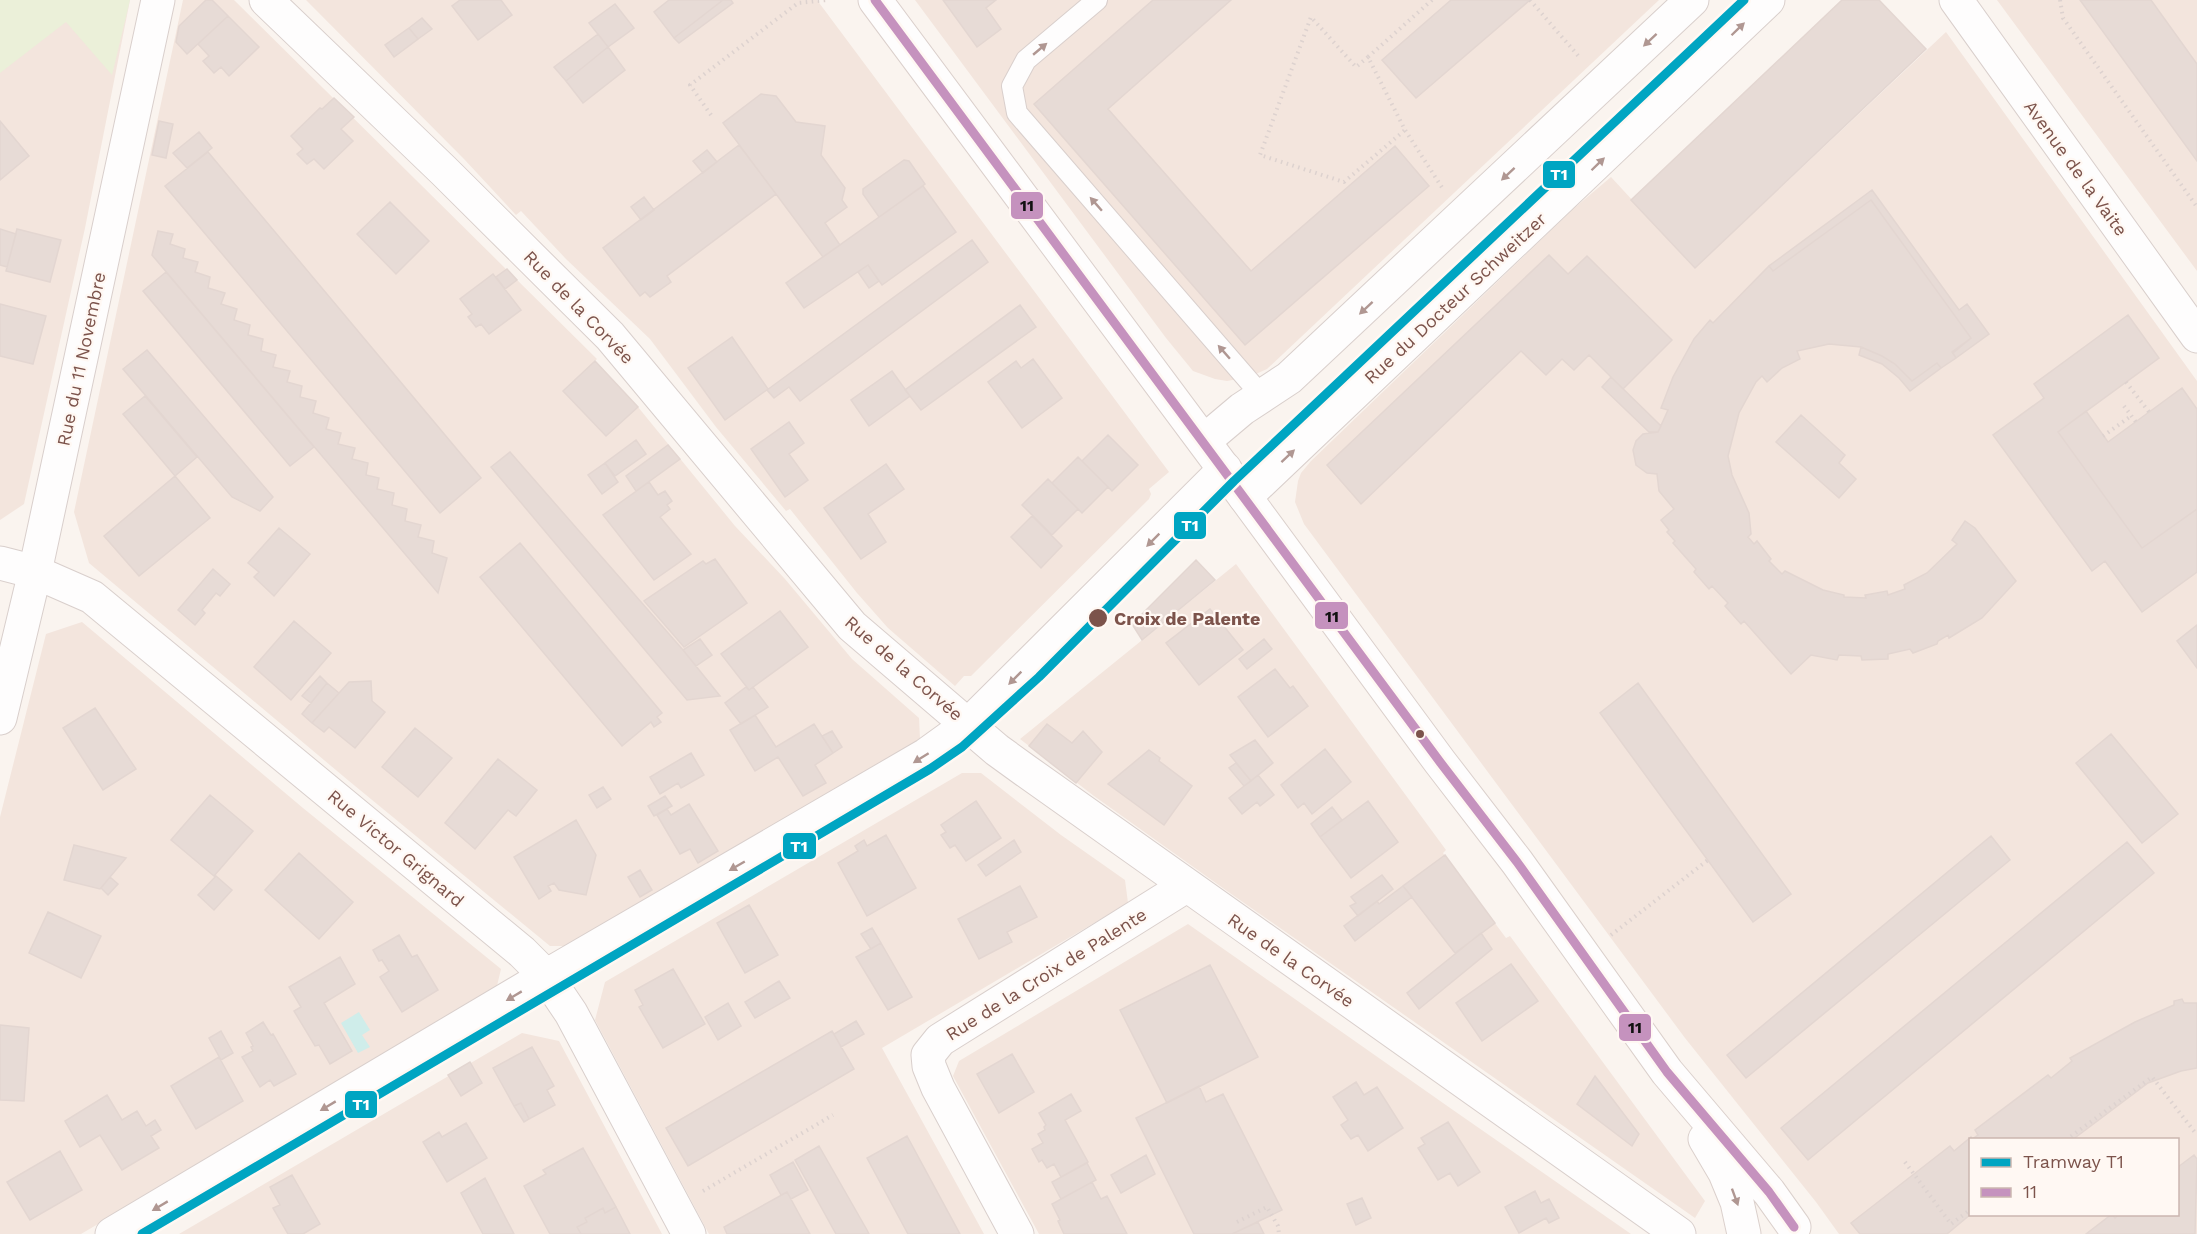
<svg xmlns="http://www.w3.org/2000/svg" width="2197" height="1234" font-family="'Work Sans',sans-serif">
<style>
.residential{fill:#f3e5dd;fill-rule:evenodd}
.green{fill:#ebf0d9}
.water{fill:#cfedea}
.building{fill:#e7dbd6;stroke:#e3d6d1;stroke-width:1.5}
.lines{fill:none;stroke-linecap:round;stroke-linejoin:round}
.service-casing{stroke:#d9cfcc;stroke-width:22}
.minor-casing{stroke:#d9cfcc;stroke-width:35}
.secondary-casing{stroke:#dbd0cc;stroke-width:35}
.path{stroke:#ddd2cf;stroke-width:4;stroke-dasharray:1.5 4.5;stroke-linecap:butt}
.service{stroke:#fefdfd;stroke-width:20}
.minor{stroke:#fefdfd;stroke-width:33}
.secondary{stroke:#fefdfd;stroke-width:33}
.bus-1-casing{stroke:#fff8f3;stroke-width:14}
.bus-1{stroke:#c592be;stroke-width:9}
.tram-1-casing{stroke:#fff8f3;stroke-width:14}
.tram-1{stroke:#00a5c2;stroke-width:9}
.oneway{fill:#b09792}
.stop-dot{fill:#7c534b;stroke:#fff8f3;stroke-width:2}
.labels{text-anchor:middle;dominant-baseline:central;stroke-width:4.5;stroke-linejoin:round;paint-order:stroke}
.street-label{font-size:18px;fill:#7c534b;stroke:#fff8f3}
.stop-label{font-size:18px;font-weight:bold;fill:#7c534b;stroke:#fff8f3;text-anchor:start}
.line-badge{stroke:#fff8f3;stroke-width:2}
.badge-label{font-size:16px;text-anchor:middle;font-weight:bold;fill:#fff}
.pale-badge-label{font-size:16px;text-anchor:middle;font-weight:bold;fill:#111}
</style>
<rect width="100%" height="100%" fill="#faf4ef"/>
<path class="residential" d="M0,0H130L85,228L24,504L0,520Z
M183,0H234L597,359L595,361L638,407L735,526L785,579L852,659L919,718L920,739L569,946H550L349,781L89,563L74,512Z
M306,0H817L1169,472L1149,489L1151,494L1149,499L971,676H964L955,686L888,628L857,593L790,509L786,511L716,427L650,339L566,259L521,211L516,215L464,159Z
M915,0H1659L1267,369L1249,377L1227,381L1215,379L1193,371L1166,338Z
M1997,0H2197V271Z
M1946,32L2197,381V1234H1839L1816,1202L1685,1038L1304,524L1295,502L1298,481L1301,473L1311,461L1572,210L1611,177L1695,268ZM1970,1140H2178V1214H1970Z
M1236,564L1446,850L1443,853L1506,938L1510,936L1705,1201L1695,1218L1227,891L1094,796L1020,739Z
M82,622L303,808L501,969L496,990L81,1234H0V817L46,634Z
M962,773H981L1061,835L1125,880L1128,903L882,1048L984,1234H709L595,1020L605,982Z
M1188,924L1453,1110L1631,1234H1039L953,1076L959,1061Z
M522,1033L559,1041L662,1234H179Z"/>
<path class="green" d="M0,0H130L112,75L66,22L0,73Z"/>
<path class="water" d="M359,1012L370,1030L362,1035L370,1047L358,1053L341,1023Z"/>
<path class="building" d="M206,0H212L228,16L187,54L176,42L179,26Z
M460,0H501L512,15L478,40L452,6Z
M669,0H723L674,38L654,12Z
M723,0H731L733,3L679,43L674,38Z
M943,0H996L986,8L1001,29L977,47Z
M1153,0H1231L1108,109L1251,271L1395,146L1429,186L1245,345L1034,104Z
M1451,0H1530L1416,98L1382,60Z
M1842,0H1879L1926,49L1695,268L1631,200Z
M2080,0H2151L2197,64V161Z
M615,4L634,28L608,47L589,23Z
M228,16L259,47L229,76L221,67L214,73L203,61L209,56L198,44Z
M422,18L432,29L418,39L409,28Z
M409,28L418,39L394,57L385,45Z
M598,34L608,47L566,81L554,67Z
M608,47L625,70L583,103L566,81Z
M761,94L776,96L796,122L825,126L821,155L845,188L842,200L847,207L825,223L840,245L823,257L723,123Z
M334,98L354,117L341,129L353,141L324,169L314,159L307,164L297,154L303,149L291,136L320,108L322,109Z
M0,121L29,156L0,180Z
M159,121L173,124L166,158L152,155Z
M199,132L212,148L187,168L173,153Z
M739,145L776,194L667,276L671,282L650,297L645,292L640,296L603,248Z
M707,150L717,162L703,173L693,161Z
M208,152L481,478L440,513L165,186Z
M904,160L909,161L925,184L879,217L863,194V189Z
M923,186L956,232L882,285L868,265L804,308L786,283Z
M1872,190L1959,310L1967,304L1989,334L1956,358L1952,352L1971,338L1871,200L1773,271L1769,266Z
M644,197L654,210L641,220L631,207Z
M1871,200L1971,338L1953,353L1956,358L1941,368L1937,363L1912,381L1895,364L1882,356L1861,347L1829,344L1797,351L1800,359L1782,368L1767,382L1762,376L1756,382L1739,413L1728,456L1732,475L1749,513L1751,534L1748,537L1754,544L1757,541L1771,559L1769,561L1782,574L1785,571L1823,590L1844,595V597L1866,598L1865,595L1887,591L1888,595L1905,589L1904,585L1927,573L1957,544L1952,540L1965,521L1975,528L2016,581L1982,618L1949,638L1948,635L1938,641L1937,644L1913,653L1910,649L1888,654V659L1862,660L1861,656L1839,655L1837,660L1811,655L1791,674L1744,621L1741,624L1725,606L1728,603L1712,586L1709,589L1694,572L1696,569L1673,543L1675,541L1667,532L1669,530L1661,520L1674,509L1659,491L1657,474L1647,473L1636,465L1633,450L1636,441L1643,434L1658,432L1668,410L1661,408L1673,377L1694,339L1710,320L1713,323L1769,266L1773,271Z
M390,202L429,241L396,274L357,234Z
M0,229L16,234L7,267L0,265Z
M17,229L61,240L50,282L6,271Z
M158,231L173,234L170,244L185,249L183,258L198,262L195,272L210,277L208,288L225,293L221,304L237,309L234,320L250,325L248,335L263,339L261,351L276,355L273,367L290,371L287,382L302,386L300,397L316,401L313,413L329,418L326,429L341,433L338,444L355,448L352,459L368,463L366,475L379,478L377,489L394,493L392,505L407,509L405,521L421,525L418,537L434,541L432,553L447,558L438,593L152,255Z
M972,240L988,262L800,401L789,387L774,398L767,390Z
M1549,255L1568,274L1587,256L1672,340L1623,389L1589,355L1574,370L1562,359L1546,375L1521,351L1361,504L1327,465Z
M868,265L879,281L869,288L858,272Z
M507,269L517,280L505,289L496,277Z
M166,272L314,447L290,466L143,291Z
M493,274L521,310L489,334L481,324L476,327L468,317L472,314L460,299Z
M0,304L46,316L33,364L0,356Z
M1020,305L1036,327L921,410L905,390Z
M2128,315L2159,358L2058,432L2142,548L2197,509V572L2142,612L2105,561L2092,571L1993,435L2044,398L2034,384Z
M732,337L768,389L725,420L688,368Z
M1861,347L1882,356L1895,364L1912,381L1937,363L1941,368L1910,391L1899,378L1882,364L1859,355Z
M147,350L273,497L260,511L232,497L123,369Z
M1033,359L1062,398L1022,428L988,382L1016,361L1021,368Z
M595,361L638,407L606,436L563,391Z
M892,371L910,396L869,426L851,400Z
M1611,377L1661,426L1658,432H1649L1602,387Z
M2182,388L2197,409V509L2142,548L2058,432L2086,411L2108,442Z
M145,396L197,457L175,476L123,414Z
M1801,415L1845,455L1839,463L1856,479L1839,498L1776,442Z
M789,422L804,443L789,454L808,480L785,497L751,449Z
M1108,435L1138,465L1112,491L1082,461Z
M636,440L646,454L615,476L605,463Z
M668,445L680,459L636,491L626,476Z
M510,452L683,650L720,696L687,700L491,467Z
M1078,457L1108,487L1082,513L1052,483Z
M605,463L618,482L602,494L588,475Z
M886,464L904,489L868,514L886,542L861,559L824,508Z
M175,476L210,518L139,576L104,536Z
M1048,479L1078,509L1052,535L1022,505Z
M649,482L658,495L665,491L672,501L667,505L670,509L660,517L691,554L654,580L603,515Z
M1032,516L1062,546L1041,568L1011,537Z
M279,528L310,554L274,596L254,577L259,572L248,563Z
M520,543L662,713L657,717L661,722L654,727L651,722L622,746L480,577Z
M715,559L747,603L684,647L644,601L703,561L706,564Z
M1196,560L1215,580L1142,640L1132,624Z
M213,569L230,584L220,596L216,593L202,610L205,613L195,625L178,610Z
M1210,609L1243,650L1199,685L1166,643Z
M780,611L808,647L749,690L721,654Z
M294,621L331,653L291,700L254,667Z
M2197,625V668L2177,641Z
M700,639L712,655L696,666L683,650Z
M1264,639L1272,649L1247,669L1239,659Z
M1275,669L1290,688L1293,686L1308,706L1268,737L1238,697Z
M320,676L327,683L311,703L302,696Z
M371,681L372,701L385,712L355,748L329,727L324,732L312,723L349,682Z
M327,683L339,693L312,723L302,714Z
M1638,683L1791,894L1753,922L1600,713Z
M746,687L749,690L753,687L768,707L741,724L725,703Z
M95,708L136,769L103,790L63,728Z
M755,715L776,747L814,724L833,753L815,765L826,783L803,796L778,757L755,771L730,730Z
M1047,724L1072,743L1083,731L1102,752L1076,783L1029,746Z
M415,728L452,758L418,797L382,767Z
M832,731L842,747L833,753L822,736Z
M2111,734L2178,814L2142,843L2076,763Z
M1255,740L1273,763L1251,781L1230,755Z
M1325,749L1351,782L1312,814L1304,803L1298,808L1281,785Z
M1149,750L1160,758L1159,761L1192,786L1164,825L1108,784Z
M691,753L704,775L681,788L678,783L660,794L650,777Z
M498,759L537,790L516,816L508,810L475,849L445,823Z
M1236,763L1251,781L1244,786L1229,768Z
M1258,775L1274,795L1260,806L1257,802L1242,814L1229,798Z
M603,787L611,799L597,808L589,795Z
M210,795L253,831L214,876L171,840Z
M665,796L672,806L654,816L648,806Z
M976,801L1001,838L966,861L955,845L950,848L941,835L946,832L941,825Z
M1368,801L1398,842L1351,878L1320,837Z
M689,804L718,851L698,863L690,849L680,854L657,815L667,809L671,815Z
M1332,807L1342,820L1320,837L1311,824Z
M576,820L596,855L586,895L559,890L554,883L548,886L551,891L539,899L514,857Z
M886,835L916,888L867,916L838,863L858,851L855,846L864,840L867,846Z
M1991,836L2010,860L1746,1078L1727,1055Z
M1014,840L1021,852L986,876L978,865Z
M2127,842L2154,873L1808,1160L1781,1128Z
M74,845L126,858L100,889L64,880Z
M299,853L353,902L319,939L265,890Z
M1445,855L1495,923L1455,953L1403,886Z
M640,870L652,890L640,897L628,877Z
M1382,875L1393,889L1358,916L1350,906L1356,903L1351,897Z
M216,876L232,890L214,910L198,895Z
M110,877L118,884L108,895L101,888Z
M1020,886L1037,917L1007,932L1012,942L979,959L958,919Z
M1403,886L1412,897L1355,941L1344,926L1377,901L1379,904Z
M749,905L778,955L745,973L717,923Z
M48,912L101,936L81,978L29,953Z
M872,928L881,943L871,949L861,934Z
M1481,933L1492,949L1419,1009L1407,993Z
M399,935L412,957L417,955L438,990L402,1012L380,977L389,971L382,960L379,961L373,950Z
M881,943L912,997L888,1010L856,957Z
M340,957L355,984L324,1003L352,1051L330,1064L319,1045L315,1046L294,1011L301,1007L289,987Z
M1511,964L1538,1001L1482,1041L1456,1003Z
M1210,965L1258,1057L1167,1103L1120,1010Z
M673,969L705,1024L663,1048L639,1007L643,1005L635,990Z
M779,981L790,998L755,1018L745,1002Z
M2182,999L2184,1003H2197V1068L2181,1071L2148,1083L2072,1140H1970L1971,1214L1947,1234H1860L1851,1223L1950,1146L1954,1151L1971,1137L1972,1139L1978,1135L1975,1130L2048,1075L2051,1078L2072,1061L2070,1058L2135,1022L2174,1005V1001Z
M728,1003L741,1026L718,1040L705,1017Z
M856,1021L864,1034L841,1047L834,1034Z
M263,1022L271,1035L273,1034L296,1074L274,1086L270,1080L260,1087L242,1057L253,1051L251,1047L253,1046L246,1033Z
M0,1025L29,1028L24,1101L0,1100Z
M221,1031L233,1053L221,1060L209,1038Z
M832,1031L854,1069L688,1166L666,1128Z
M532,1047L554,1086L547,1090L555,1105L529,1119L521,1103L514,1106L493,1068Z
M1012,1054L1034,1092L999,1113L977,1074Z
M219,1057L243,1101L196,1129L171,1086Z
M470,1062L482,1083L461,1096L448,1075Z
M1595,1076L1639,1134L1632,1146L1577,1104Z
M1356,1082L1364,1095L1377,1087L1403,1128L1368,1151L1358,1135L1351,1139L1341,1125L1348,1120L1333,1097Z
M1199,1086L1206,1102L1223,1094L1282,1210L1232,1234H1194L1136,1118Z
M1071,1094L1081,1111L1065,1120L1088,1162L1061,1177L1054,1164L1047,1168L1042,1160L1039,1162L1032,1149L1043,1143L1038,1134L1045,1130L1044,1127L1046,1125L1039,1113Z
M107,1095L122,1120L137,1111L146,1126L155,1120L161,1130L151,1136L159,1148L122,1170L100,1135L80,1147L65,1121Z
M521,1103L529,1119L524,1122L514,1106Z
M1448,1122L1480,1172L1458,1186L1450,1173L1438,1180L1418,1148L1425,1144L1421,1138Z
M466,1123L487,1158L447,1182L423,1142L439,1132L442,1137Z
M907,1136L960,1234H908L867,1158Z
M819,1146L867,1230L869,1234H836L795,1160Z
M583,1148L616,1207L605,1213L603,1208L585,1218L587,1222L577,1227L581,1234H550L524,1186L546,1174L543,1170Z
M60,1151L82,1190L30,1220L7,1182Z
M1146,1155L1155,1174L1121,1193L1111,1175Z
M2194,1155L2197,1159L2195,1234H2086L2112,1214L2115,1218L2119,1214H2178V1167Z
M793,1162L808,1190L791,1199L787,1192L781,1195L770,1175Z
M1087,1163L1096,1180L1061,1199L1052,1182Z
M292,1175L320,1224L303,1234H288L273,1208L280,1205L270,1187Z
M485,1178L514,1234H483L461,1193Z
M1092,1182L1101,1199L1107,1196L1127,1234H1064L1058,1221L1060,1220L1052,1204Z
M1535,1191L1541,1203L1549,1199L1559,1218L1549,1223L1546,1218L1519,1233L1505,1207Z
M787,1192L810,1234H727L724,1227Z
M1362,1198L1371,1218L1356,1225L1347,1204Z
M616,1207L630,1234H581L577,1227L587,1222L585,1218L603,1208L605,1213Z
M1258,1222L1264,1234H1232Z"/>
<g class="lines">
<defs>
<path id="service" d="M1097,0L1026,60L1012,86L1017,113L1262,396"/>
<path id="minor" d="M266,0L444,171L610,336L852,626L997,750L1026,771L1679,1234
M1956,0L2197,336
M1204,441L1242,409L1289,378L1692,0
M1245,497L1768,0
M0,563L35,572L92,597L522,952L546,976L571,1013L689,1234
M0,718L35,572L158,0
M112,1234L546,976L926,755L969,724L1225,469
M1017,1234L938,1088L929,1066L928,1055L940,1040L1186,886"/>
<path id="secondary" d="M875,0L1245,497L1440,762L1517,862L1667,1072L1769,1192L1794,1227
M1705,1139L1725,1173L1737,1202L1744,1234"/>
</defs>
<use href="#service" class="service-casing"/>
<use href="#minor" class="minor-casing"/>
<use href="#secondary" class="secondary-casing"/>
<path class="path" d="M1432,0L1368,57L1405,130L1443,189
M1530,0L1581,59
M2060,0L2063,18L2197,207
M1368,57L1356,67L1311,17L1260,155L1344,182L1405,130
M711,115L690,85L798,3L827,0
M2126,382L2149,412
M2124,406L2136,422
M2103,436L2131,416
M1611,935L1708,860
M2066,1140L2152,1077L2197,1135
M1905,1162L1951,1224L1970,1210
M703,1191L833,1115
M1237,1222L1267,1207L1278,1226L1279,1234"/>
<use href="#service" class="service"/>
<use href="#minor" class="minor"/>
<use href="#secondary" class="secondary"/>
<defs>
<path id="bus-1" d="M875,0L1440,762L1517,862L1667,1072L1769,1192L1794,1227"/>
</defs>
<use href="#bus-1" class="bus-1-casing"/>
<use href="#bus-1" class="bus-1"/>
<defs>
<path id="tram-1" d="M142,1234L930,769L962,747L1039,677L1234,481L1744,0"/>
</defs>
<use href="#tram-1" class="tram-1-casing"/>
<use href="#tram-1" class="tram-1"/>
</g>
<defs><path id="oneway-solid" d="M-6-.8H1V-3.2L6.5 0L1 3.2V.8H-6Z" transform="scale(1.5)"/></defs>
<g class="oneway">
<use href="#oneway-solid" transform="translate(1738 29) rotate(-44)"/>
<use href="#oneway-solid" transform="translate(1650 40) rotate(137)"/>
<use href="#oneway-solid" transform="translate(1040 49) rotate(-40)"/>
<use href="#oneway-solid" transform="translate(1598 164) rotate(-44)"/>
<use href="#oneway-solid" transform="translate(1508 174) rotate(137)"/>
<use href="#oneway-solid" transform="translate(1096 204) rotate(-131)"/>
<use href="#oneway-solid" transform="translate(1366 308) rotate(137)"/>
<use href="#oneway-solid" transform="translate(1224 352) rotate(-131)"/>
<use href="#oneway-solid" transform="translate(1288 456) rotate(-43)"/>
<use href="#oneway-solid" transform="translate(1153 540) rotate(135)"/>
<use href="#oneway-solid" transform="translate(1015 678) rotate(135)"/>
<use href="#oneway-solid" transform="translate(921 758) rotate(148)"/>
<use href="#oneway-solid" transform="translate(737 866) rotate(150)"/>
<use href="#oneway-solid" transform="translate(514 996) rotate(149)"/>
<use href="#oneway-solid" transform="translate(328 1106) rotate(149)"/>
<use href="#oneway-solid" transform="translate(1735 1197) rotate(70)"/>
<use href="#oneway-solid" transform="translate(160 1206) rotate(149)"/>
</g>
<g class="stop-dot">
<circle cx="1098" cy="618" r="10"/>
<circle cx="1420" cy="734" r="5"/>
</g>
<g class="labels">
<g class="street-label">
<text transform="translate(2076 168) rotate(54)">Avenue de la Vaite</text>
<text transform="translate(1455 298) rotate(-43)">Rue du Docteur Schweitzer</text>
<text transform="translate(579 307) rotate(46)">Rue de la Corvée</text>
<text transform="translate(81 359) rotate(-78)">Rue du 11 Novembre</text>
<text transform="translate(904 668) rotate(41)">Rue de la Corvée</text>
<text transform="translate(396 848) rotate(40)">Rue Victor Grignard</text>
<text transform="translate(1291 960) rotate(35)">Rue de la Corvée</text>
<text transform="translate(1046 974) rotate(-32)">Rue de la Croix de Palente</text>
</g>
<g class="stop-label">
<text x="1114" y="618">Croix de Palente</text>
</g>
</g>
<g class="line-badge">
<rect x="1542" y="160" width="34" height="29" rx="6" fill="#00a5c2"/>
<rect x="1010" y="191" width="34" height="29" rx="6" fill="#c592be"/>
<rect x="1173" y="511" width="34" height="29" rx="6" fill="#00a5c2"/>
<rect x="1314" y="601" width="35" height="29" rx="6" fill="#c592be"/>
<rect x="782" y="832" width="35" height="28" rx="6" fill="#00a5c2"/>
<rect x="1618" y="1013" width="34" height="29" rx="6" fill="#c592be"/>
<rect x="344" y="1090" width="34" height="29" rx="6" fill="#00a5c2"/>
</g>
<g class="badge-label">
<text x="1559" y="180">T1</text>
<text x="1190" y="531">T1</text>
<text x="799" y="852">T1</text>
<text x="361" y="1110">T1</text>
</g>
<g class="pale-badge-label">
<text x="1027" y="211">11</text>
<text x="1332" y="622">11</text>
<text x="1635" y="1033">11</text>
</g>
<rect x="1969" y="1138" width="210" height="78" fill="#fff8f3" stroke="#cbb6b0" stroke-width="1.5"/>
<rect x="1981" y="1158" width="30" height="9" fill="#00a5c2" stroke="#cbb6b0" stroke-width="1.5"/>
<text x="2023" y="1168" font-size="18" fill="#7c534b">Tramway T1</text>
<rect x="1981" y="1188" width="30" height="9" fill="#c592be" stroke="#cbb6b0" stroke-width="1.5"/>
<text x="2023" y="1198" font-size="18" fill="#7c534b">11</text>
</svg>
